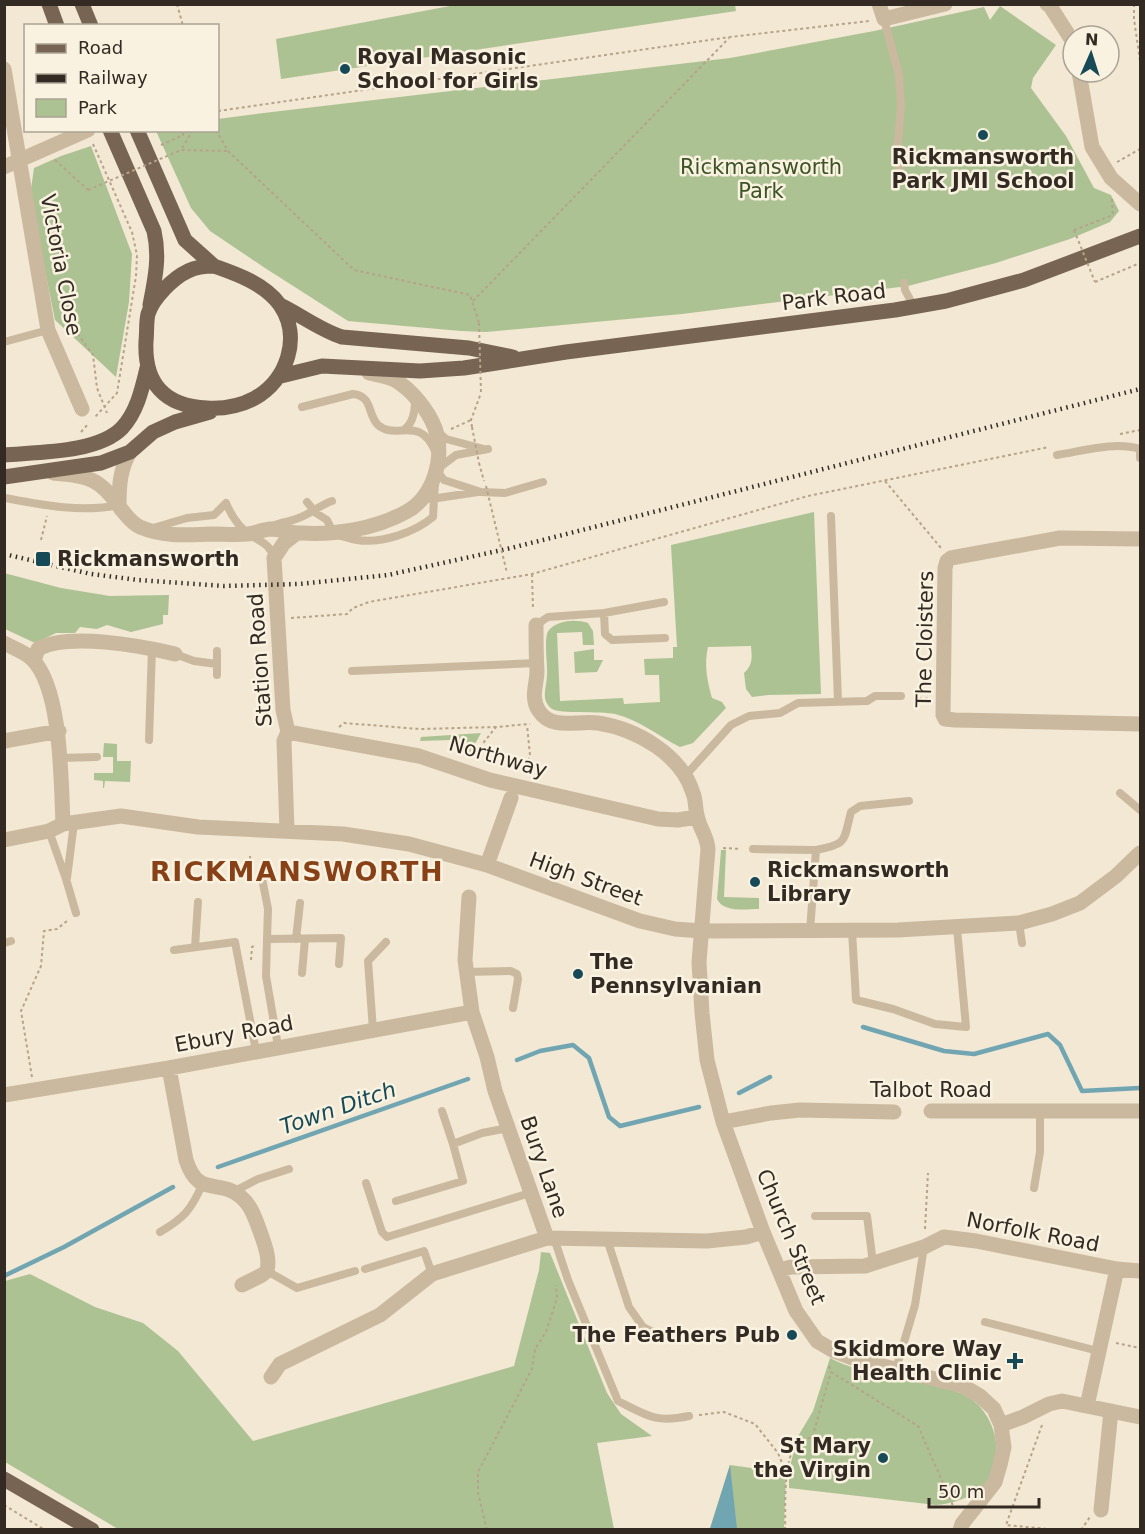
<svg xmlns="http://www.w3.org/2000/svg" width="1145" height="1534" font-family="'DejaVu Sans',sans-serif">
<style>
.green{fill:#acc293}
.water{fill:#71a5b1}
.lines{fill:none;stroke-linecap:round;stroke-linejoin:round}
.stream{stroke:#71a5b1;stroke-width:4.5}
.path{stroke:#b6a38a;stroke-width:2;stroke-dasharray:3 3;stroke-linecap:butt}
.service{stroke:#cab99f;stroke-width:8}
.minor{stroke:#cab99f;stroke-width:15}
.primary{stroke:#776453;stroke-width:15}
.rail{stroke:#332b23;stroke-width:4.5;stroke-dasharray:1.5 4.5;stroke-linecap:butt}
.path-bridge{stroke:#b6a38a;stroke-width:2;stroke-dasharray:3 3;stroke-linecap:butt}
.poi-dot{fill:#164a57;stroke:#faf2e0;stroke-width:2}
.labels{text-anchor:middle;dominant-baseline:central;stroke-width:5;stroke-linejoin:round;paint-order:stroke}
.poi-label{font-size:21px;font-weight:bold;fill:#332b23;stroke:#faf2e0;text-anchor:start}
.park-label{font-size:21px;fill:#3c5326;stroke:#faf2e0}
.street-label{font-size:21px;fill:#332b23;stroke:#faf2e0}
.water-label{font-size:22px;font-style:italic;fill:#164a57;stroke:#faf2e0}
.district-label{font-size:27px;font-weight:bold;letter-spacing:1.5px;fill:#884117;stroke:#faf2e0}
</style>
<rect width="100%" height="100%" fill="#f2e8d4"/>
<path class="green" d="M735,5L736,11L281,79L276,39L455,5Z
M1000,6L1056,45L1033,78L1031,88L1066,136L1094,188L1111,195L1119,211L1110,222L1070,239L996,263L908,286L682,314L486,332L461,331L348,321L265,268L210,231L191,208L156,131L218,130V119L272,112L730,58L874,31L984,7L990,20Z
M91,146L132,254L129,302L116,377L55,320L30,196L34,168L61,156Z
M814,512L821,694L768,695L752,697L746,689L744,673C753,665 752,658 751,646L708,647C704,665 707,680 712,698L722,702L726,708L693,743L680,747C658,736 640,720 615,714C601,711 559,714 552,709C548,706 546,703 545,698C544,690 547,683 547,675C548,665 543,637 549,630C558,620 576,619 588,623L593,631L594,645H583L582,632L557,633L560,701L623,698L624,704L660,702L659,675H645L644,659L673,658V647H677L671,545Z
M4,573L61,588L110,596L169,595L168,615H163V624L131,632L107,625L97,629L80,627L75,633H56L35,643L5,629Z
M594,649V660H603L597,672L575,673L574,652Z
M481,733L470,753L451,746L450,740L420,741L421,737Z
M104,743L117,744V761H131L130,782L105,781L104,788H103V781L94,780V773H113V757H103Z
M721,850H726L724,897L759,898V909C745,909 724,913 717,899Z
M541,1252L550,1253L607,1393L621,1414L652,1436L597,1443L614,1529H118L5,1462V1281L30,1274L95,1307L143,1323L178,1351L253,1441L514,1366L539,1270Z
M830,1358C838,1362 847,1366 856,1368C889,1377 932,1382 963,1394C969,1396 977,1403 981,1408C1001,1431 1005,1475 975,1493C963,1500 949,1504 936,1505L789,1488V1471L797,1438L813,1411Z
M730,1465L786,1473L784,1529L707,1530L710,1528Z"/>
<path class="water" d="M730,1465L737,1529H709H710Z"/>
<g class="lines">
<path class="stream" d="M863,1027L944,1051L974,1054L1048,1034L1060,1045L1082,1091L1140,1088
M517,1060L540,1051L573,1045L589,1058L609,1117L620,1126L699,1107
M739,1093L770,1077
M218,1167L468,1079
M4,1276L64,1247L173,1187"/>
<path class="path" d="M177,4L183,26
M1134,4V19L1140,61
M218,111L730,37L869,21
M193,130L181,150L228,151
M216,130L228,151L354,270L470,295L479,323
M93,144L132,232L137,255L136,276L117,393L95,417
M161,145L183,135L182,130
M55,160L88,190
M1117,162L1140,149
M1112,199L1113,217
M1074,230L1113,215
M1095,282L1140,263
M473,301L729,38
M66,332L77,333L93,355L97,388L107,413
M472,427L471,420L481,393
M451,429L471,420
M81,432L89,423
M1120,434L1140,430
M479,463L484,481
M885,481L941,548
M41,540L47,516
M532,574L533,610
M291,618L347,614L353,608L369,602L532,574L808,496L1049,447
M913,698H928
M339,727L344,723L420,729L496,727
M476,759L480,747L496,727L530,724
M527,762L536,763
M524,772L530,755L527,725
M723,848L741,849
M250,856L251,867
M251,960L252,947L256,945
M32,1077L21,1011L41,966L44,931L57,929L67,921
M925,1229L928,1173
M1116,1343L1140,1348
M829,1366L831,1372L918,1426L954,1508
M699,1415L724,1412L755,1424L778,1453L786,1473
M1042,1425L1006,1525L1058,1530
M4,1505L45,1530
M487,1530L478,1493V1472L532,1369L535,1349L546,1332L557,1298L556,1285
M785,1530C786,1503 782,1460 799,1439L812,1438L831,1372
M1081,1530L1090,1517"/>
<path class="service" d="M884,19L899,75L901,105L898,143L901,179
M904,283L905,290L914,307
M4,342L48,330
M302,407L353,394C373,396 367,414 378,425C396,441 419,414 435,451
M405,429C414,422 415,410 415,400
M438,432L446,439L484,449
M1057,455C1083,451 1114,441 1140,449V458
M436,470L444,480L481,492L505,493L543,482
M436,470L456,455L488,449
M5,498C42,505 81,513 119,505
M431,499L478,492
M307,502L316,513L327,520L334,534C342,536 350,539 357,540C382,544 415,532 433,517L435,482
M831,516L838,701
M272,526C281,522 288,522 296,519C309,515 320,505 332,501
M153,528L187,518L214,515L226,503C231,515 240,528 250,535C261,542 270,544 274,558
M604,613L605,634L612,640L665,638
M536,625L548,617L604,613L664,602
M217,651V675
M175,654L194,661L217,664
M352,671L536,663
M149,740L152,648
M60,758L97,757
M685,776L731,725L749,716L780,713L798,703L867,701L875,696H901
M1120,793L1140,810
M49,831L66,879L76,913
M753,849L816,850
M261,873L268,909L267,939
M67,878L74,823
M1019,923L1022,943
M810,931L816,850C848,844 843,842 851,812L860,806L909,801
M852,931L856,1000L893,1009L935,1024L966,1027L957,928
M296,939L300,903
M4,943L11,941
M195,947L198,902
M174,950L235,942L256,1051
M466,972L511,971L517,974L518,979L513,1008
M302,973L305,939
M373,1030L368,961L386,942
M278,1046L266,976L267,939L341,938L339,964
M442,1111L453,1144
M366,1183L382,1232L387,1237L530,1193
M1034,1188L1040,1152V1110
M233,1192L258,1179L289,1169
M396,1201L463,1181L453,1144L482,1133L508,1128
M815,1216H867L873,1263
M160,1232C184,1218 191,1210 202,1185
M554,1238L568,1280L618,1401C648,1416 655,1423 689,1416
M607,1239L629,1307L643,1327L657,1334
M365,1269L424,1251L432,1274
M267,1271L297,1288L355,1271
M985,1322L1098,1351
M896,1369L915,1305L924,1247"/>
<path class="minor" d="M879,4L884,19L945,4
M1047,4L1050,6L1073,42
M4,69L48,330L82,409
M1079,72L1092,147L1111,178L1140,204
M4,167L88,130
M53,473C89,476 100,478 121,509C127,516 131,523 140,527C163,537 187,535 211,534C223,534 236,535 248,534C255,533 262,530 270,529C281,529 290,533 301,533C336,535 375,529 406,512C434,497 445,457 435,428C428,410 412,390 395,380C387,376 378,375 369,373
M119,505C119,486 120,469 130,452
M1140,539L1060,538L951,558L947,561L945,568L943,715L945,719L955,720L1140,724
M536,625C536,640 536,655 537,671C537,684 530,698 539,711C552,731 578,720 598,723C636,729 681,754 693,793C696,800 695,808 697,815C699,828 707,835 708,849L699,962L702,1013L707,1060L723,1122L763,1232L796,1311L817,1341L834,1351L855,1359L963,1386L980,1396L994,1409L1001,1425L1004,1447L1000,1465L995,1482L962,1524L960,1530
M4,643C13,648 25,652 32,659C62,688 61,784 63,824
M34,661L38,649C68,632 142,646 175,654
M288,732L419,756L490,780L658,819L678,820L697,817
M4,741L59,731
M287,831L284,741L288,732L283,710L274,558L284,543L297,533
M4,840L49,831L63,824L121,816L198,827L343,834L409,844L487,865L640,921L675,929L702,931L898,930L1019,923L1052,914L1080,903L1116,876L1140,853
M487,865L511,798
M469,897L465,960L472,1012L487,1057L495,1091L547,1238L707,1241L746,1237L763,1232
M169,1068L186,1160C199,1199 217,1177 241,1197C252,1206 256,1221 261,1234C265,1246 270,1258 267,1271L262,1275L242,1285
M4,1095L169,1068L472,1012
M931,1111H1140
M723,1122L771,1113L800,1110L894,1112
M779,1270L791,1267L865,1266L924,1247L944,1237L976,1241L1117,1269L1140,1271
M271,1377L280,1364L380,1315L432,1274L547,1238
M1087,1406L1117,1269
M1001,1425L1023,1417L1049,1404L1062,1401L1140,1417
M1101,1510L1111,1411"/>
<path class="primary" d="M49,4L57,26
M82,4L91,26
M110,130L154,231C160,257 155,279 150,305
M137,130L185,240L214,266
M214,266C237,274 265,284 280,305C302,337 287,380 255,398C240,406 224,409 207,408C164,406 144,383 146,341C147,333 146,322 148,314C153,298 173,278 188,271C196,267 205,266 214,266Z
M280,305C301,315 320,330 342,337L469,348L513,357
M281,376L322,366L420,371L464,368L566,352L895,310L946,301L1024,280L1140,236
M4,455C38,452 98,453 122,428C137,412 142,389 147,368
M4,477L101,463L130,452L153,432L175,422L210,412
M4,1479L92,1530"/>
<path class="rail" d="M4,554L91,574L138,580L224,586L299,584L388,575L511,548L1140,389"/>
<path class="path-bridge" d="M88,190L181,150
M1074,230L1095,282
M479,323L481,393
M472,427L479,463
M486,486L507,573"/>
</g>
<g class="poi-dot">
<circle cx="345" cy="69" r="6"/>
<circle cx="983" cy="135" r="6"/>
<rect x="35" y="551" width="16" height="16" rx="3"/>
<circle cx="755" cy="882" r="6"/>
<circle cx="578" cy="974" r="6"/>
<circle cx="792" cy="1335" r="6"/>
<path d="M1012 1352h6v6h6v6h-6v6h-6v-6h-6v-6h6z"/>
<circle cx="883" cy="1458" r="6"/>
</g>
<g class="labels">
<g class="poi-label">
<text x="357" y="57">Royal Masonic<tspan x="357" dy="24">School for Girls</tspan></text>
<text x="983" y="157" text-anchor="middle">Rickmansworth<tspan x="983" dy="24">Park JMI School</tspan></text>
<text x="57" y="559">Rickmansworth</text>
<text x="767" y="870">Rickmansworth<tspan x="767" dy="24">Library</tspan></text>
<text x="590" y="962">The<tspan x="590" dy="24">Pennsylvanian</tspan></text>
<text x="780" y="1335" text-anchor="end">The Feathers Pub</text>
<text x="1002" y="1349" text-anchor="end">Skidmore Way<tspan x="1002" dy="24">Health Clinic</tspan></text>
<text x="871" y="1446" text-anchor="end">St Mary<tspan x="871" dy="24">the Virgin</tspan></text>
</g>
<g class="park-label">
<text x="761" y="167">Rickmansworth<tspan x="761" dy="24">Park</tspan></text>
</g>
<g class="street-label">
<text transform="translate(61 265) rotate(79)">Victoria Close</text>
<text transform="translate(834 297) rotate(-7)">Park Road</text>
<text transform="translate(925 639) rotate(-89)">The Cloisters</text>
<text transform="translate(260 660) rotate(-94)">Station Road</text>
<text transform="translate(498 757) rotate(16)">Northway</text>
<text transform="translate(586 879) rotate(20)">High Street</text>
<text transform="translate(234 1034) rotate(-11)">Ebury Road</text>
<text x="931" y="1090">Talbot Road</text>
<text transform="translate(544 1167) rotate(71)">Bury Lane</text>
<text transform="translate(1033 1232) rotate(11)">Norfolk Road</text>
<text transform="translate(791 1237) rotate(67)">Church Street</text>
</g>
<g class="water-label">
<text transform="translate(338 1108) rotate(-19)">Town Ditch</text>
</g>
<g class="district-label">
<text x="297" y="871">RICKMANSWORTH</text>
</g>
</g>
<rect width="1145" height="1534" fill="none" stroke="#332b23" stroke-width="12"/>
<rect x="24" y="24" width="195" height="108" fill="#faf2e0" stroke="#aaa294" stroke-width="1.5"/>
<rect x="36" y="44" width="30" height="9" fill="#776453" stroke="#aaa294" stroke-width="1.5"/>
<text x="78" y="54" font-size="18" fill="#332b23">Road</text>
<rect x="36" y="74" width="30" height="9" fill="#332b23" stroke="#aaa294" stroke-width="1.5"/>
<text x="78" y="84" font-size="18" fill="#332b23">Railway</text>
<rect x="36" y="99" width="30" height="18" fill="#acc293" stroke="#aaa294" stroke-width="1.5"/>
<text x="78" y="114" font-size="18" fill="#332b23">Park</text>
<g transform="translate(1091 54) rotate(3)"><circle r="28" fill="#faf2e0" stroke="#aaa294" stroke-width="1.5"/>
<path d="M0-4.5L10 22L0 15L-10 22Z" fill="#164a57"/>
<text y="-9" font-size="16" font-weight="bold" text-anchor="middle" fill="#332b23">N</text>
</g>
<path d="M929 1498v9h110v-9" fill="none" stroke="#332b23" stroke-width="3"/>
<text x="938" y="1498" font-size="18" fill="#332b23" stroke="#faf2e0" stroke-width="4.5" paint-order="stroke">50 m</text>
</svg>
